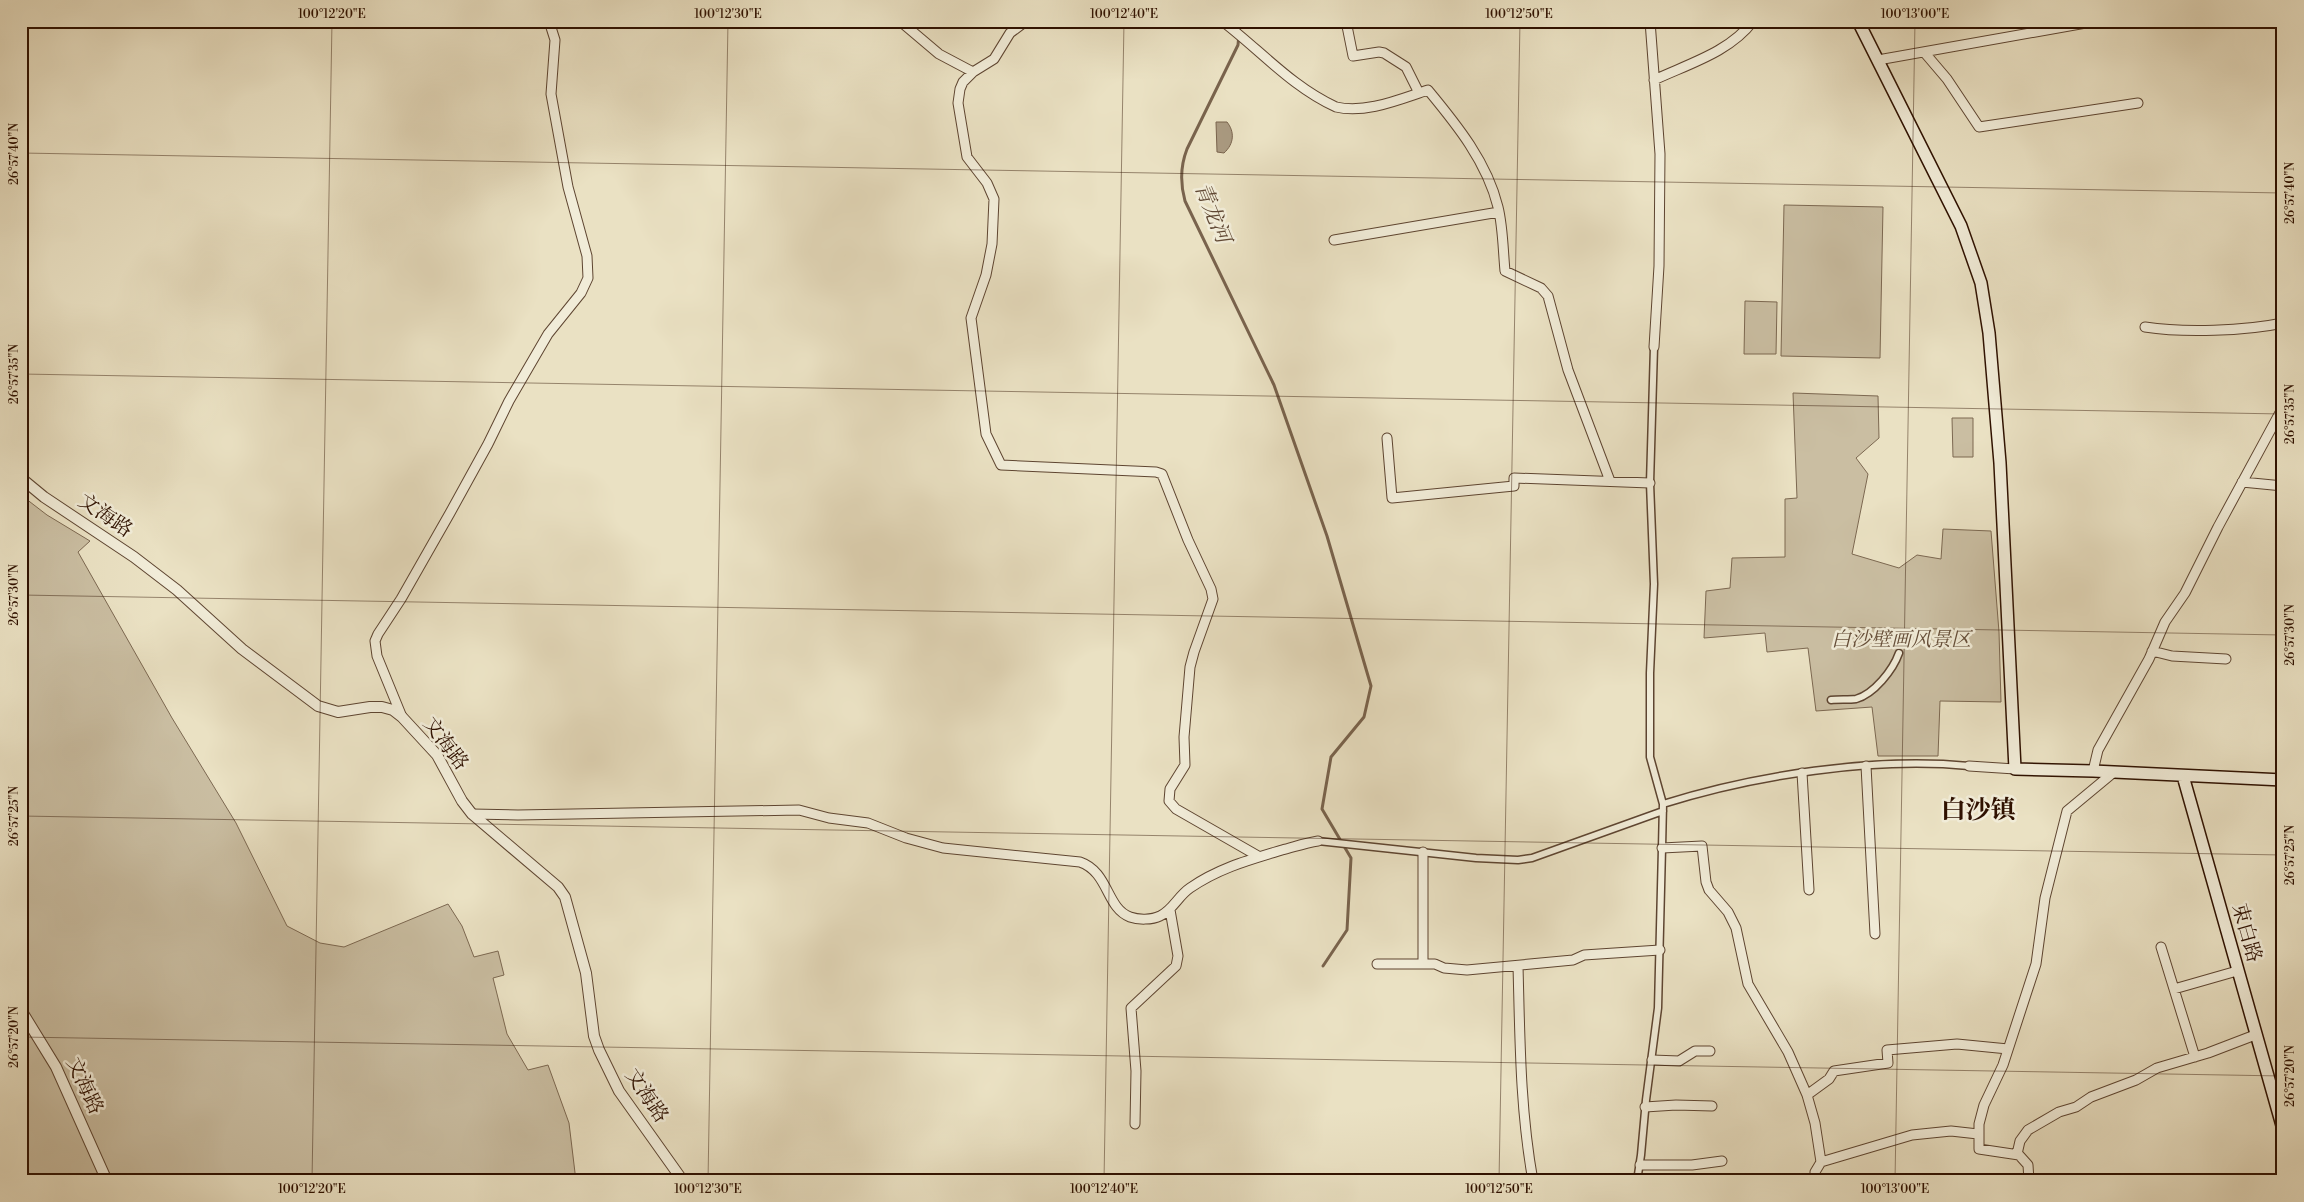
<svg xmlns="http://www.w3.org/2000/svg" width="2304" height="1202" font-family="'Libre Bodoni','Noto Serif SC',serif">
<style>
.green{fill:#cabea2;stroke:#7c6851}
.water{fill:#aa9a81;stroke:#79634d}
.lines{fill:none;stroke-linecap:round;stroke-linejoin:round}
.stream{stroke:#79634d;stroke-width:3}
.pedestrian-casing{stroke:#5e4531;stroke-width:9}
.minor-casing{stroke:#5e4531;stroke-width:11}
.tertiary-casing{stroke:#5e4531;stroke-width:12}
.secondary-casing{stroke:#2f1100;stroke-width:14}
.pedestrian{stroke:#f1ecd8;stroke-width:6}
.minor{stroke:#f1ecd8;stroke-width:9}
.tertiary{stroke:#f1ecd8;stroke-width:10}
.secondary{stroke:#f1ecd8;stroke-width:11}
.ticks{fill:none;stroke:#2f1100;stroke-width:1;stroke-opacity:0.45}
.labels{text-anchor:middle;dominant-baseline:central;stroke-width:5;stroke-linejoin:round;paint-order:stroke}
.street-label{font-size:20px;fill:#2f1100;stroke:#f1ecd8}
.park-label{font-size:20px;font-style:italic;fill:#654e39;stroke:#f1ecd8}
.water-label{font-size:21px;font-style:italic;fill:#604834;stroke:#f1ecd8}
.district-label{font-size:25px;font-weight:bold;fill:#2f1100;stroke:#f1ecd8}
.neatline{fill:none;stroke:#2f1100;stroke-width:2}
.ticks-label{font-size:12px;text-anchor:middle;fill:#2f1100}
</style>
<rect width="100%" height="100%" fill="#eae1c3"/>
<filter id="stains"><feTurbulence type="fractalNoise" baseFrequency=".004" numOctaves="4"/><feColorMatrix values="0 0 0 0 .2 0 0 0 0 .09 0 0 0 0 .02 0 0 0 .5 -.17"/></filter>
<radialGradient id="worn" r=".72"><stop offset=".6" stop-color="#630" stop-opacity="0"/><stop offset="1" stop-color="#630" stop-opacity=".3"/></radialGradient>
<path class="green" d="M1784,205L1883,207L1880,358L1781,356Z
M1745,301L1777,302L1776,354H1744Z
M1793,393L1878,396L1879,438L1856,458L1868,474L1852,554L1899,568L1917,555L1941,559L1943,529L1991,531L1999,632L2001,702L1940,701L1938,756H1878L1872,707L1816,711L1808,648L1767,652L1765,633L1704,638L1706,591L1730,588L1732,558L1785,557V499L1797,498Z
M1952,418H1973V457H1953Z
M21,495L47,515L90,541L78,552L172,718L236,823L287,926L320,943L344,947L448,904L462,926L474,957L498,951L504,975L493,978L507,1034L528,1070L548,1065L569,1123L576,1181H21Z"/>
<path class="water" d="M1216,122H1227C1235,132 1234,144 1224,153L1217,152Z"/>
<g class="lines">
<path class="stream" d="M1240,21L1238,45L1187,149C1180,167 1180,183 1185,201L1274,385L1327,536L1371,686L1364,717L1331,757L1322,809L1351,858L1347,930L1323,966"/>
<defs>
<path id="pedestrian" d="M1831,700C1839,699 1848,700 1856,699C1874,694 1893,670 1899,653
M1663,804C1755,775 1873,757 1969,766
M1318,841L1476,858L1518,860L1532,858L1663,811
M1637,1181L1641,1155L1646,1100L1658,1008L1662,848L1663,804L1650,757V673L1654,584L1650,483L1654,347"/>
<path id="minor" d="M900,21L939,54L973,72
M1026,21L1010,33L994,59L973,72L963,82L960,89L958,103L967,157L987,183L994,199L992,244L986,275L971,318L986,434L1001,465L1156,472L1162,474L1188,540L1211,589L1213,599L1194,652L1190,667L1184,737L1185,765L1170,789L1169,801L1176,809L1258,856
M1222,21C1260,50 1292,87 1336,107C1366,114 1400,99 1428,90C1457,125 1487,162 1498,207C1503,227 1503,250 1505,271L1541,288L1548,296L1568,370L1610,481
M1346,21L1353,56L1379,52L1384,53L1406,67L1419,93
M1650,21L1660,154L1659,266L1654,347
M1924,52L1947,79L1979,127L2138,103
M1878,60L2097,21
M1654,80C1688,64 1730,52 1753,21
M1334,240L1499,212
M2145,327C2183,333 2245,331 2283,323
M1387,438L1392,498L1514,486V478L1650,483
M2242,482L2283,486
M2152,651L2172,656L2226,659
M402,717L377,656L375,641L378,634L401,599L450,513L488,444L509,401L548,334L581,293L588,278L587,256L568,187L551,94L555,40L549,21
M1866,766L1875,934
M1969,766L2015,769
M2093,771L2098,750L2149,659L2165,622L2185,593L2218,527L2283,407
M1802,773L1809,890
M472,814L518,815L799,810L829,818L868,823L906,838L943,848L1080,862C1109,872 1106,908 1130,917C1138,920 1152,920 1160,916C1173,910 1178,896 1190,888C1219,868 1249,860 1282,850C1294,847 1305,843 1318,841
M1662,848L1702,846L1706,882L1709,890L1728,912L1736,928L1748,984L1788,1052L1807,1095L1815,1123L1821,1162L1815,1172V1181
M1423,852V964
M2161,947L2195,1057
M1377,964H1435L1444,968L1467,970L1573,960L1584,955L1660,950
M1518,966C1520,1039 1520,1109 1533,1181
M2174,989L2237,971
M1652,1060L1679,1061L1695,1051H1710
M1807,1095L1829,1079L1834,1071L1888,1063L1887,1050L1957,1044L2008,1049
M1645,1107L1676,1105L1712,1106
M1135,1124L1136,1071L1131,1008L1176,966L1178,956L1170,910
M2017,1154L2020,1141L2028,1130L2059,1112L2076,1107L2091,1097L2136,1080L2157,1068L2208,1053L2255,1035
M1821,1162L1912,1135L1951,1131L1978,1134
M1640,1165H1692L1722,1161
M2029,1181L2028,1165L2019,1155L1979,1149V1124L1984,1105L2003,1065L2036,964L2045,898L2067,811L2114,772"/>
<path id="tertiary" d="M21,478L44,497L134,557L177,590L242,649L318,706L338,712L370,707H382L393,710L402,717L437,755L462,801L472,814L558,887L565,897L586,973L594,1036L599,1050L619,1091L683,1181
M21,1010L56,1067L107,1181"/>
<path id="secondary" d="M1858,21L1961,226L1981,283L1989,333L2000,463L2015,769L2093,771L2283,780
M2183,776L2283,1129"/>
</defs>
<use href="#pedestrian" class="pedestrian-casing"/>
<use href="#minor" class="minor-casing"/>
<use href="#tertiary" class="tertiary-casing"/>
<use href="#secondary" class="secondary-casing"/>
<use href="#pedestrian" class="pedestrian"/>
<use href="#minor" class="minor"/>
<use href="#tertiary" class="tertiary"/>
<use href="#secondary" class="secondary"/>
</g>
<path class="ticks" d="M21,153L2283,193M21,374L2283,414M21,595L2283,635M21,816L2283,855M21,1037L2283,1076M312,1181L332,21M708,1181L728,21M1104,1181L1124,21M1499,1181L1520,21M1895,1181L1915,21"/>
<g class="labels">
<g class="street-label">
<text transform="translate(105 516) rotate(34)">文海路</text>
<text transform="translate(445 744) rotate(53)">文海路</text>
<text transform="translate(2246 933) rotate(74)">束白路</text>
<text transform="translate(84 1086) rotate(65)">文海路</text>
<text transform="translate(646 1096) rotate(56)">文海路</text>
</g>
<g class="park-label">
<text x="1901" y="640">白沙壁画风景区</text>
</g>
<g class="water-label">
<text transform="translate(1212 213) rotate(68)">青龙河</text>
</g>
<g class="district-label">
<text x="1978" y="810">白沙镇</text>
</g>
</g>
<rect width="2304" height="1202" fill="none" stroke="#eae1c3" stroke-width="55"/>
<rect x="28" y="28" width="2248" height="1146" class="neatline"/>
<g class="ticks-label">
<text x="332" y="18">100°12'20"E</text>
<text x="728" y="18">100°12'30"E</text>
<text x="1124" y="18">100°12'40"E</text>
<text x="1519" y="18">100°12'50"E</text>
<text x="1915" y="18">100°13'00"E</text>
<text transform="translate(14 154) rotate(-90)" y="4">26°57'40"N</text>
<text transform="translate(2290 193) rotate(-90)" y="4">26°57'40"N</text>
<text transform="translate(14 374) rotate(-90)" y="4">26°57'35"N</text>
<text transform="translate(2290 414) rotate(-90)" y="4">26°57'35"N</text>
<text transform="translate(14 595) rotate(-90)" y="4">26°57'30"N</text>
<text transform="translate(2290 635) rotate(-90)" y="4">26°57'30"N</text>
<text transform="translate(14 816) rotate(-90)" y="4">26°57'25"N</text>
<text transform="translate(2290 855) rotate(-90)" y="4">26°57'25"N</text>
<text transform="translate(14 1037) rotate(-90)" y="4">26°57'20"N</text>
<text transform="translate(2290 1076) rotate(-90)" y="4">26°57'20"N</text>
<text x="312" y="1193">100°12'20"E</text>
<text x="708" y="1193">100°12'30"E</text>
<text x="1104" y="1193">100°12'40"E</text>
<text x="1499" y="1193">100°12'50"E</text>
<text x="1895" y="1193">100°13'00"E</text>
</g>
<rect width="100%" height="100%" filter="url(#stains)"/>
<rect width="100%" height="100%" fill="url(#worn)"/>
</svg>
